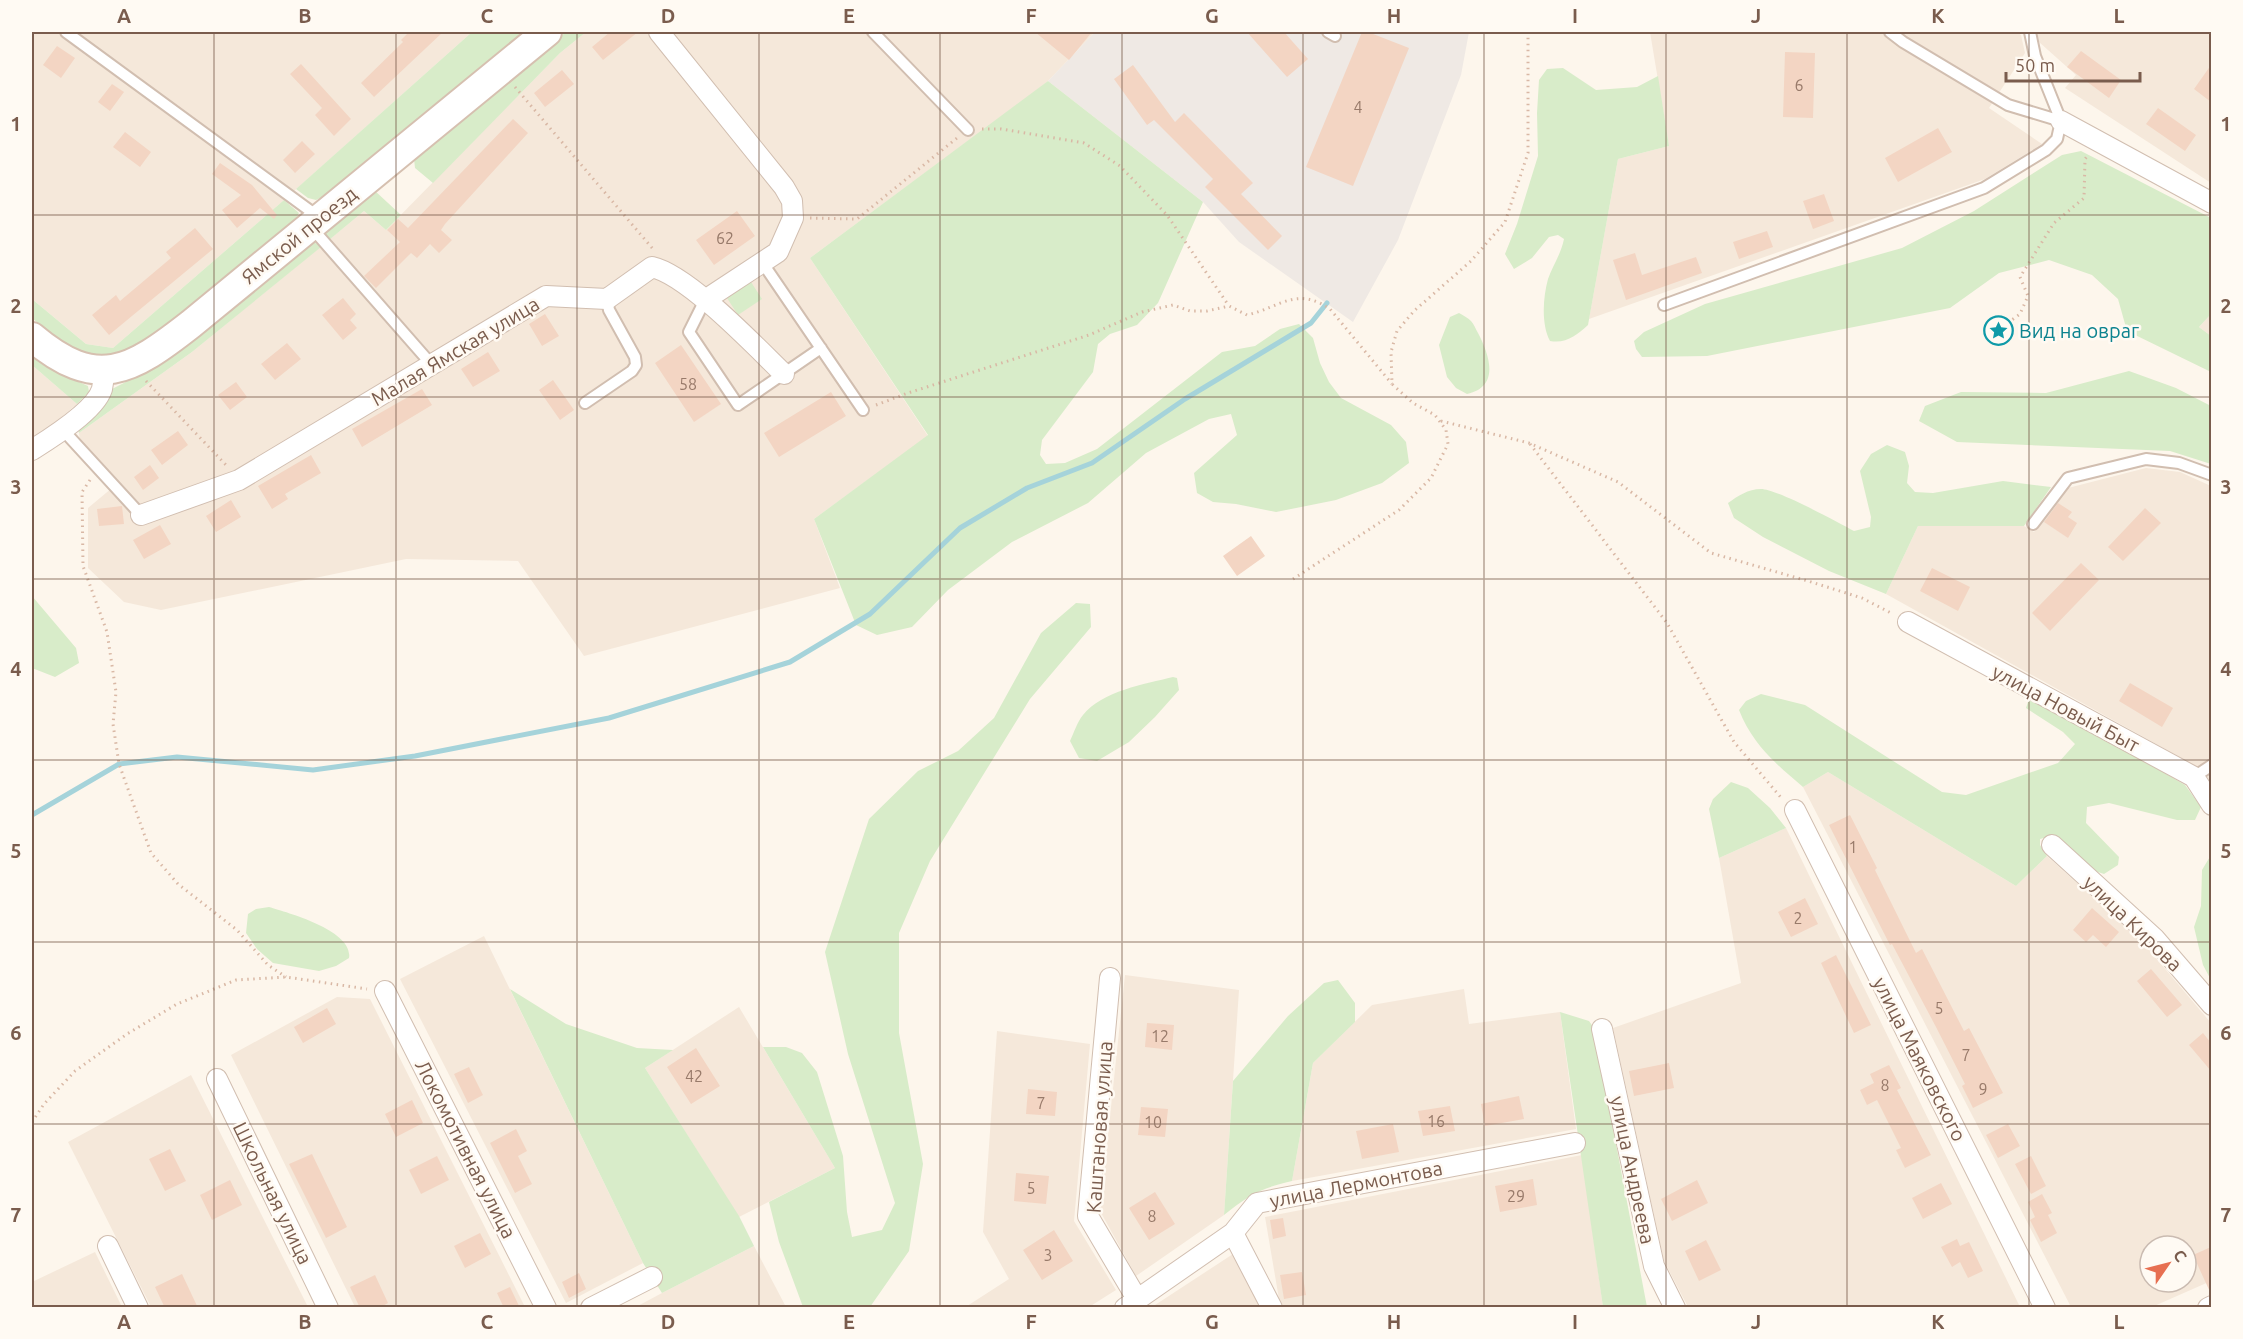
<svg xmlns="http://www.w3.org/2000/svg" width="2243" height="1339" font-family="Ubuntu,sans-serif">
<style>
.residential{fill:#f5e8da;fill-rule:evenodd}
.industrial{fill:#efe9e4}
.green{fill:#d8ecc9}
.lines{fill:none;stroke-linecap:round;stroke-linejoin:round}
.stream{stroke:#a5d3da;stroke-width:5}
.building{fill:#f3d5c3}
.service-casing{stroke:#d1beb0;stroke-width:14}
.minor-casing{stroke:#d1beb0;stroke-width:22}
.secondary-casing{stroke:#d6c0b0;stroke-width:32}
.path{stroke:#d9b8a5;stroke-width:3;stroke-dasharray:1.5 4.5;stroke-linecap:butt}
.service{stroke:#fff;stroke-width:10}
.minor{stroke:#fff;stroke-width:20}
.secondary{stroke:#fff;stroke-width:28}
.grid{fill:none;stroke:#7a5c4d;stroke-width:1.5;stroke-opacity:0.55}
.labels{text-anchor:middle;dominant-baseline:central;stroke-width:5;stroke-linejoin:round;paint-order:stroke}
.number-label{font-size:16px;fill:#987a6a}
.street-label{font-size:20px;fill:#7a5c4d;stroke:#fffaf3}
.culture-label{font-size:20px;fill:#0d838f;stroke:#fffaf3;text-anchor:start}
.neatline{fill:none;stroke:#7a5c4d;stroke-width:2}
.grid-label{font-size:20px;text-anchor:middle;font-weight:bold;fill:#7a5c4d}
</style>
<rect width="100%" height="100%" fill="#fdf6ec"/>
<path class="residential" d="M32,32H472L284,200L113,348L86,344L32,299Z
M586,32H1095L1048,81L1037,90L810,258L928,436L814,519L840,588L584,656L518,561L406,559L161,610L124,602L88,568V508L118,483L80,442L79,433L192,352L364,211L386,230L560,53Z
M1650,32H2017L2021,35L2025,53L1989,108L2042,144L1985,179L1589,319L1618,159L1669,146Z
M2037,32H2211V183L2065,88L2076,75L2039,42Z
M2211,314V336L2199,327Z
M32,365L77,404L32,442Z
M2146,468L2180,472L2211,486V784L2203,770L1886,594L1918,526H2024L2034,532L2068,488Z
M1828,772L2016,886L2047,856L2145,945L2211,1023V1281L2152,1307H2071L1803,787ZM2150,1246H2186V1282H2150Z
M1786,828L2020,1307H1688L1664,1261L1613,1028L1741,983L1719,858Z
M484,936L643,1263L566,1303L400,979Z
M1125,975L1239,990L1224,1215L1136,1276L1100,1211Z
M1464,989L1469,1024L1560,1012L1576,1129L1292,1181L1313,1063L1372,1005Z
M337,997L370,999L525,1307H355L231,1055Z
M739,1007L835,1168L739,1217L645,1068Z
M997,1031L1090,1044L1074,1221L1116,1290L1089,1307L964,1308L1009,1279L983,1232Z
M191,1075L308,1307H151L68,1142Z
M1582,1155L1603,1307H1284L1279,1299L1265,1217Z
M754,1246L786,1307L634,1308L662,1293Z
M95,1252L122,1307H32V1282Z
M1233,1254L1260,1307H1152Z"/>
<path class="industrial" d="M1095,32H1469L1461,75L1398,240L1353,322L1239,242L1203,202L1048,81Z"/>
<path class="green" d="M472,32H523L322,197L316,200L308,198L296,189Z
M566,32H586L560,53L433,183L415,168L414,159Z
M1563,68L1596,90L1637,87L1658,76L1669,146L1618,159L1588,325C1577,335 1566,344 1550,341C1541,324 1543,297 1548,279C1553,265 1561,254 1564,239L1558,235L1549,237L1532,258L1514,269L1505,254L1517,224L1538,156L1537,113L1539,80L1547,69Z
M1048,81L1203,202L1158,303L1137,325L1110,334L1098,344L1093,372L1042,440L1040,455L1046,464L1065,463L1097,449L1222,352L1255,346L1280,329L1299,324L1313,338L1320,363L1329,382L1341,398L1391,425L1406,442L1409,463L1382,483L1336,500L1276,512L1236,504L1213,502L1197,493L1194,473L1237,435L1231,414L1209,419L1146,453L1088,503L1012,542L948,590L912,627L877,635L856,625L814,519L928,435L810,258Z
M2081,151L2211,218V314L2199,327L2211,336V372L2127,331L2118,299L2092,275L2049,260L1999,273L1950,308L1707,356L1642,357L1636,349L1634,341L1644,332L1705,304L1902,248L1974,211L2062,155Z
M374,190L401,215L386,230L364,211L329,240L326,236V230Z
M284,200L299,213L295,220L142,345C135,348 128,353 120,355C85,362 57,340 32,318V299L86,344L113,348Z
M314,242L321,247L192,352L79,433L78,427L112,389L155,367L310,243Z
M751,282L762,299L738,315L727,298Z
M1459,313C1463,315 1468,318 1471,321C1474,324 1476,330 1478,333C1490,356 1500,387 1467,394L1456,388L1447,377L1439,345L1450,317Z
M32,354L57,372L88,386L89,392L77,404L32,365Z
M2129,371L2176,388L2211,406V464L2170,451L1957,442L1919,421L1925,406L1961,392L2046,393Z
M1887,445L1905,452L1909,466L1907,483L1915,492L1933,493L2003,481L2051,487L2024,526H1918L1886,594L1829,571L1763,537L1734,518L1728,503C1738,496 1748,489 1761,489C1777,489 1837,522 1854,531L1870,527L1871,517L1860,471L1871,454Z
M32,596L76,648L79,663L55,677L32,668Z
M1076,603L1090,604L1091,627L1030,699L930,861L899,933V1033L923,1164L909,1251L870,1307H803L779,1242L769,1202L835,1168L763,1047H786L802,1053L817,1072L843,1156L847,1212L852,1237L882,1230L895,1203L848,1054L825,952L869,819L918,771L958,751L994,718L1041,633Z
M1173,677L1177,678L1179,690L1155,717L1129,742L1097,761L1079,758L1070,741C1074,733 1077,722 1083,715C1102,691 1145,684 1173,677Z
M1761,694L1805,705L1942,792L1966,795L2058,763L2075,744L2063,732L2026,708L2029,699L2039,700L2185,785L2201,807L2195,820H2177L2109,803L2087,807L2086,823L2119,857L2118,865L2104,874L2089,869L2051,836L2040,839V845L2047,856L2016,886L1828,772L1803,787C1775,763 1753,745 1739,710L1746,701Z
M1731,782L1748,788L1770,808L1786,828L1719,858L1709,809L1713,799Z
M2211,855V980L2203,965L2194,927L2201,906L2202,870Z
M269,907C289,913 354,931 349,958L336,966L319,971L273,963L257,949L246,933L248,914L256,909Z
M1338,980L1355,1003V1022L1313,1063L1292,1181C1261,1188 1249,1195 1224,1215L1233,1081L1288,1016L1324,983Z
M510,989L566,1024L637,1048L673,1050L645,1068L739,1216L754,1246L662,1293L643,1263Z
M1560,1012L1589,1021L1594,1028L1647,1307H1603Z"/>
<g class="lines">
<path class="stream" d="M32,815L119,764L177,757L313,770L415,756L609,718L790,662L870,614L960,528L1027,488L1092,463L1185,399L1311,323L1327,303"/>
</g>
<path class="building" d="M409,32H443L374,97L361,83L403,42L401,40Z
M610,32H638L603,60L592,47Z
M1035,32H1092L1069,60Z
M1247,32H1284L1308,59L1287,77Z
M1362,32H1368L1409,48L1353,186L1306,167Z
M57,46L75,58L61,78L43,65Z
M2081,51L2121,80L2109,98L2067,67Z
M1785,52L1815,53L1813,118L1783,117Z
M301,64L351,119L334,136L315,115L322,108L290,74Z
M1133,65L1175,122L1184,113L1253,183L1241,194L1282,236L1268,250L1205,187L1213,179L1154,120L1147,125L1114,79Z
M2211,65V102L2194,89Z
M562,70L574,84L545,107L534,93Z
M112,84L124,92L110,111L98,102Z
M2158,108L2196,135L2185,151L2146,124Z
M513,119L528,133L445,224L441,230L452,240L439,253L430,244L417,258L411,253L376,288L364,276L400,242L387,230L398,219L408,228Z
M1938,128L1952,152L1898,182L1885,158Z
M125,132L151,152L140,167L113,147Z
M302,141L315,154L295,173L283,160Z
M220,163L252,185L277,215L274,219L260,208L237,228L222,210L241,195L212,174Z
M1824,194L1834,221L1813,229L1803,201Z
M737,211L755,236L714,265L696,240Z
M195,228L213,249L109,335L92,315L116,295L120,301L171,258L166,252Z
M1767,231L1773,247L1739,259L1733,242Z
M1635,253L1642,275L1696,257L1702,273L1626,300L1613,260Z
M343,298L356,314L350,320L357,328L343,340L322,315Z
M545,314L559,336L542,346L529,324Z
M287,343L301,359L275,380L261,364Z
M681,345L721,404L694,422L655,363Z
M488,352L500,371L473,387L461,369Z
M553,380L574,410L560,420L539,390Z
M236,382L247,397L230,410L218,395Z
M422,389L432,405L362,447L352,429Z
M831,392L846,416L779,457L764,433Z
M178,431L188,445L162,465L151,450Z
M311,455L321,473L285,494L288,499L272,509L258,486Z
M150,465L159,478L143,490L134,477Z
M231,500L241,517L216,532L206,516Z
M2058,503L2072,512L2068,517L2077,523L2068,538L2044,522Z
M122,506L124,524L99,526L97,509Z
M2145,508L2161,523L2123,561L2108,547Z
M160,525L171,544L144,559L133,540Z
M1251,536L1265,556L1237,576L1223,556Z
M2081,563L2099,580L2050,631L2032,613Z
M1932,568L1970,587L1958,611L1920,591Z
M2130,683L2173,708L2162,727L2119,701Z
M1850,815L1877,868L1875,870L1916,953L1922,949L1964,1031L1969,1028L2003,1093L1973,1108L1962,1086L1965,1084L1936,1027L1892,944L1890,945L1829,825Z
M1805,898L1818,924L1791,937L1778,912Z
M2092,908L2119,932L2106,947L2093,935L2086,942L2073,930Z
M1836,955L1871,1025L1854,1033L1821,963Z
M2151,969L2182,1005L2167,1017L2137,981Z
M327,1008L336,1024L303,1043L294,1027Z
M1147,1023L1174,1025L1172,1050L1145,1047Z
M2203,1033L2211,1043V1071L2189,1045Z
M696,1048L720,1086L691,1104L667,1067Z
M1669,1063L1674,1088L1634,1096L1629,1071Z
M1889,1065L1901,1088L1897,1090L1931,1155L1905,1168L1896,1150L1901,1148L1877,1100L1867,1105L1860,1090L1874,1083L1870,1074Z
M469,1067L483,1095L468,1103L454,1074Z
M1028,1089L1057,1092L1055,1116L1026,1114Z
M1519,1096L1524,1119L1485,1126L1481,1104Z
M412,1100L423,1123L396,1137L385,1114Z
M1450,1106L1455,1131L1423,1136L1418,1111Z
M1141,1107L1168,1109L1165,1137L1138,1135Z
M1393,1124L1399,1152L1362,1159L1356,1131Z
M2008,1124L2020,1146L1998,1158L1986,1135Z
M516,1129L527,1151L518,1156L532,1184L515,1193L490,1143Z
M170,1149L186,1181L165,1191L149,1159Z
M312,1154L347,1227L326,1238L289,1164Z
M437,1156L449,1180L421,1194L409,1170Z
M2031,1156L2046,1186L2031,1194L2015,1164Z
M1016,1173L1049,1176L1046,1204L1014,1201Z
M1533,1179L1537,1205L1500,1212L1495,1186Z
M230,1180L242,1205L212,1220L200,1195Z
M1697,1180L1708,1203L1672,1221L1661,1199Z
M1941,1183L1952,1204L1923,1219L1912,1198Z
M1155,1192L1175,1224L1149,1240L1129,1208Z
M2042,1194L2052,1213L2048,1215L2057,1233L2041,1242L2030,1220L2035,1217L2028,1202Z
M1283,1218L1286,1236L1273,1239L1270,1220Z
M1054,1230L1073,1261L1042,1280L1023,1250Z
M480,1233L491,1254L465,1268L454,1246Z
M1957,1239L1960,1246L1969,1242L1983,1271L1968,1278L1960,1262L1952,1267L1941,1247Z
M1706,1240L1721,1270L1699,1281L1685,1251Z
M2211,1247V1294L2193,1255Z
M1302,1272L1306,1295L1284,1299L1280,1275Z
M579,1273L586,1289L569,1298L562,1282Z
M182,1274L198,1308H165L155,1287Z
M375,1275L388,1303L379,1308H360L350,1287Z
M510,1287L520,1308H504L497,1293Z"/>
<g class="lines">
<defs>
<path id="service" d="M66,32L320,218
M873,32L968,130
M1328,32L1335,36
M1890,32L1903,42L2008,105L2061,121
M311,227L432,365
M762,262L863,410
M705,300L689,332L738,405L821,348
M1664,305L1984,188L2046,150L2057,139L2061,121L2035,56L2030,32
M585,403L632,371L636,365L635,357L609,310L607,299
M63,430L141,515
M2033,524L2068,478L2146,459L2179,463L2212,475
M2194,777L2212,765"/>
<path id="minor" d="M659,32L784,187L792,201L793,218L778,252L705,300
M2061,121L2212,203
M32,450C51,438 95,411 102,389C103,383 104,376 105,370
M141,515L239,480L546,296L607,299L652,267C688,275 755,346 784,374
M1908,622L2194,777L2212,805
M1795,810L2045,1308
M2052,845L2155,939L2212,1005
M1110,978L1088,1216L1137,1299
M385,991L546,1308
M1602,1029L1654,1266L1675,1308
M217,1079L328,1308
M108,1246L138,1308
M591,1308L652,1277
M1125,1308L1233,1233
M1272,1308L1233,1233L1257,1203L1575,1143
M2208,1308L2212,1306"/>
<path id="secondary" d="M32,337C97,392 131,371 191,324L547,32"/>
</defs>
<use href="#service" class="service-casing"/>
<use href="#minor" class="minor-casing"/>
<use href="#secondary" class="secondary-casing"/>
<path class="path" d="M515,87L653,249
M982,129H1001L1084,143L1120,166L1167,215L1229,306
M810,218L857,219L957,138
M1998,330L2020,314L2028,296L2020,277L2054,223L2084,198L2085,159L2088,155
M146,381L226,465
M876,405L908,393L1089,335L1142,312L1173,305L1190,311H1207L1229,306L1247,315C1281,307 1296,286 1330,309L1392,384
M1441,421L1529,443L1618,482L1711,553L1808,581L1862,598L1893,614
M1530,444L1667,623L1734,742L1783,800
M90,480L82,492L83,566L107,632L116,692L113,724L119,764L151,853L178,884L237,930L268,965L286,977
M1293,579L1399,510L1431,478L1448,444L1446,430L1435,415L1413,403L1392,384L1391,352L1397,331L1414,311L1471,261L1505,222L1528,153V32
M32,1122L44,1104L75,1071L127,1034L177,1004L236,980L286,977L367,989"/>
<use href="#service" class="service"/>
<use href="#minor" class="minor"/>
<use href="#secondary" class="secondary"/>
</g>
<path class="grid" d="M214,32V1308M396,32V1308M577,32V1308M759,32V1308M940,32V1308M1122,32V1308M1303,32V1308M1484,32V1308M1666,32V1308M1847,32V1308M2029,32V1308M32,215H2212M32,397H2212M32,579H2212M32,760H2212M32,942H2212M32,1124H2212"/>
<defs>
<symbol id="sight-ring" viewBox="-11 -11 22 22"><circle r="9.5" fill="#fffaf3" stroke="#0f9aa8" stroke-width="1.5"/><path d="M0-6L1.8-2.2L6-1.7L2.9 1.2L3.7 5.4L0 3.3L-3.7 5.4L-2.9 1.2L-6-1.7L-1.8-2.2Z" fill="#0f9aa8"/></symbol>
</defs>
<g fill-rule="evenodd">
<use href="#sight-ring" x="1982" y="314" width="33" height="33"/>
</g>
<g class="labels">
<g class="number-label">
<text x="1799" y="85">6</text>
<text x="1358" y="107">4</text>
<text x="725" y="238">62</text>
<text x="688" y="384">58</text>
<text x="1853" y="847">1</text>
<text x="1798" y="918">2</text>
<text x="1939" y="1008">5</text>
<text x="1160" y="1036">12</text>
<text x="1966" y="1055">7</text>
<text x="694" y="1076">42</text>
<text x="1885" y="1085">8</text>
<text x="1983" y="1089">9</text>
<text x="1041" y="1103">7</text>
<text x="1436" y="1121">16</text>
<text x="1153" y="1122">10</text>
<text x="1031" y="1188">5</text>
<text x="1516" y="1196">29</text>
<text x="1152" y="1216">8</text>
<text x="1048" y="1255">3</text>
</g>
<g class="street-label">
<text transform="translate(299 235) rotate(-39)">Ямской проезд</text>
<text transform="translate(455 351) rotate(-31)">Малая Ямская улица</text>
<text transform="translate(2066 708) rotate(28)">улица Новый Быт</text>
<text transform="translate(2133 923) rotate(44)">улица Кирова</text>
<text transform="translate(1920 1059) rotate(63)">улица Маяковского</text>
<text transform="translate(1099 1127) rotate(-86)">Каштановая улица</text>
<text transform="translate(466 1149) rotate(63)">Локомотивная улица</text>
<text transform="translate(1633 1170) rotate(78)">улица Андреева</text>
<text transform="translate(1356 1184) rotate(-11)">улица Лермонтова</text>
<text transform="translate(273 1193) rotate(64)">Школьная улица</text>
</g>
<g class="culture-label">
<text x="2019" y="330">Вид на овраг</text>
</g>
</g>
<rect width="2243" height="1339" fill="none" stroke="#fffaf3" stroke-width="66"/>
<g transform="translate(2168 1264) rotate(55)"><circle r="28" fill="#fffaf3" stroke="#cabbb1" stroke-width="1.5"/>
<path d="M0-4.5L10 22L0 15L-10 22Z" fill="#e76f51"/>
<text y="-9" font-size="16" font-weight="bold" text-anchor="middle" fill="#7a5c4d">С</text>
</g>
<path d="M2006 72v9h134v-9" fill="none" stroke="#7a5c4d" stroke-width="3"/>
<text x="2015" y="72" font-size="18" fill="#7a5c4d" stroke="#fffaf3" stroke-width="4.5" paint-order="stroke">50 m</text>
<rect x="33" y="33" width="2177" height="1273" class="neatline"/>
<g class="grid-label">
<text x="124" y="23">A</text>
<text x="305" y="23">B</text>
<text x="487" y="23">C</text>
<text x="668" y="23">D</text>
<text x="849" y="23">E</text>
<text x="1031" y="23">F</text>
<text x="1212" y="23">G</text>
<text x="1394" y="23">H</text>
<text x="1575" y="23">I</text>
<text x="1756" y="23">J</text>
<text x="1938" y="23">K</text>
<text x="2119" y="23">L</text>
<text x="16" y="131">1</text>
<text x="2226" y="131">1</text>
<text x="16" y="313">2</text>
<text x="2226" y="313">2</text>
<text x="16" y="494">3</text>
<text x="2226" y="494">3</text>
<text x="16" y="676">4</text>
<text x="2226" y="676">4</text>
<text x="16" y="858">5</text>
<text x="2226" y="858">5</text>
<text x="16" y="1040">6</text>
<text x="2226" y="1040">6</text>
<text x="16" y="1222">7</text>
<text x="2226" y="1222">7</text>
<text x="124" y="1329">A</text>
<text x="305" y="1329">B</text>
<text x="487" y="1329">C</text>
<text x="668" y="1329">D</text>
<text x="849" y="1329">E</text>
<text x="1031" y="1329">F</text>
<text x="1212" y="1329">G</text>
<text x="1394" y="1329">H</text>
<text x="1575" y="1329">I</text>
<text x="1756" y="1329">J</text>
<text x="1938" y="1329">K</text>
<text x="2119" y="1329">L</text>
</g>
</svg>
